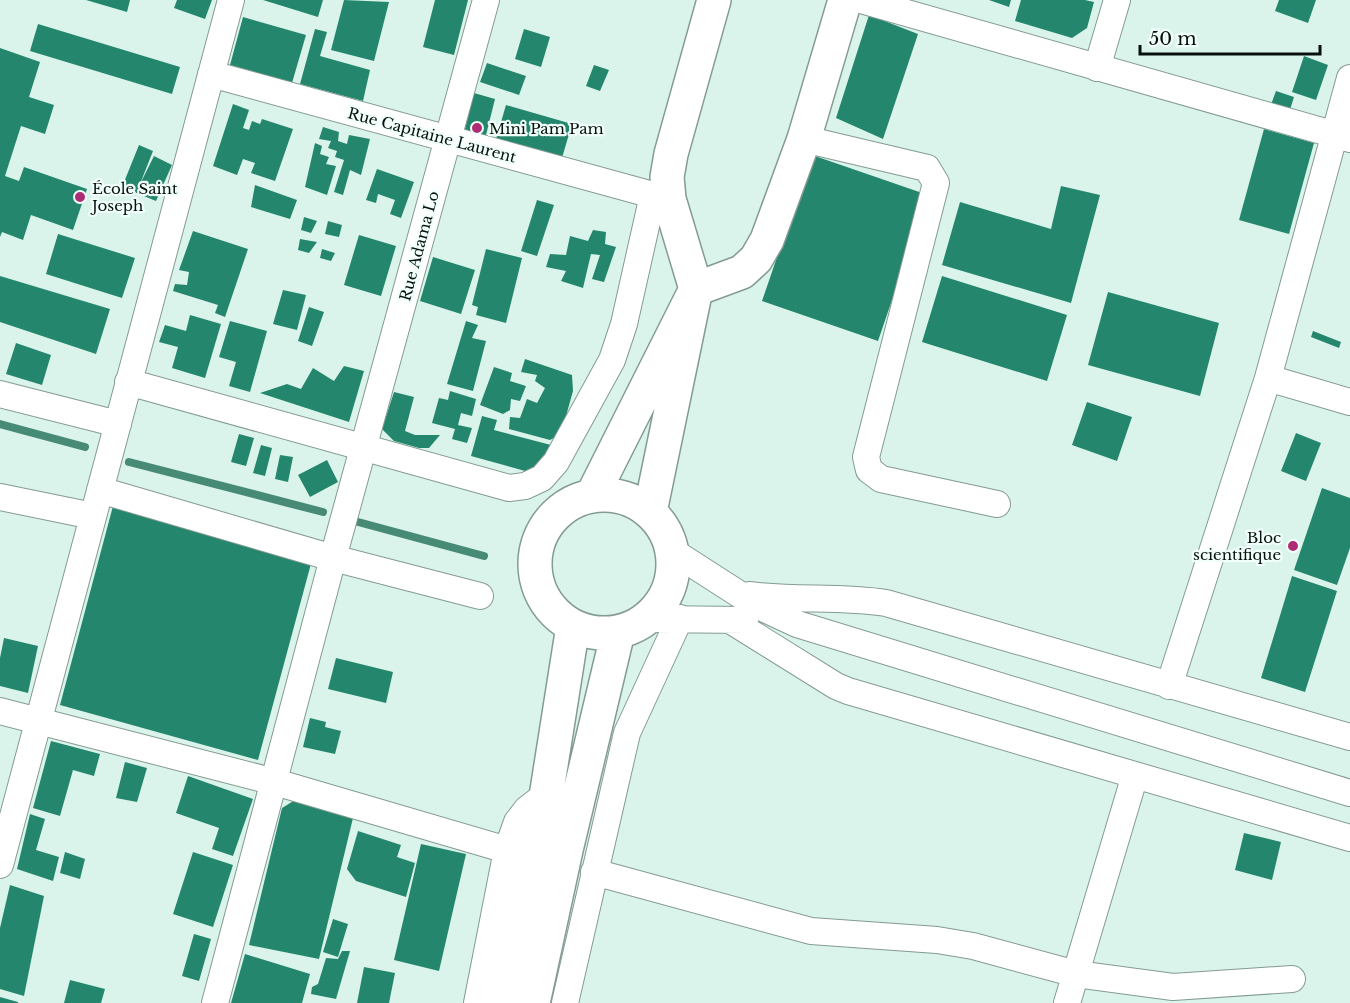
<svg xmlns="http://www.w3.org/2000/svg" width="1350" height="1003" font-family="'Libre Baskerville',serif">
<style>
.lines{fill:none;stroke-linecap:round;stroke-linejoin:round}
.stream{stroke:#478a75;stroke-width:8}
.building{fill:#24876d}
.minor-casing{stroke:#849b92;stroke-width:28}
.highway-casing{stroke:#849b92;stroke-width:36}
.minor{stroke:#fff;stroke-width:26}
.highway{stroke:#fff;stroke-width:33}
.poi-dot{fill:#ae2b75;stroke:#f0fff9;stroke-width:2}
.labels{text-anchor:middle;dominant-baseline:central;stroke-width:4.5;stroke-linejoin:round;paint-order:stroke}
.poi-label{font-size:15px;fill:#08100e;stroke:#f0fff9;text-anchor:start}
.street-label{font-size:15px;fill:#08100e;stroke:#f0fff9}
</style>
<rect width="100%" height="100%" fill="#dbf4eb"/>
<g class="lines">
<path class="stream" d="M0,424L85,447
M129,462L323,512
M347,519L484,556"/>
</g>
<path class="building" d="M86,0H130L127,12Z
M177,0H212L205,19L174,8Z
M263,0H323L318,17Z
M344,0L389,2L374,61L331,50Z
M435,0H468L454,55L423,47Z
M989,0H1011L1009,7Z
M1021,0H1085L1094,2L1087,28L1072,38L1015,21Z
M1279,0H1316L1308,23L1275,11Z
M869,15L918,34L883,139L836,118Z
M243,17L306,35L292,83L230,65Z
M38,24L180,67L172,94L30,51Z
M315,29L327,32L320,56L370,70L363,101L300,84Z
M524,29L550,37L541,67L515,59Z
M0,48L40,62L29,97L54,105L45,134L21,126L5,176L19,181L24,167L87,189L73,230L31,215L23,240L2,232L0,237Z
M1304,56L1328,65L1316,100L1292,92Z
M487,63L526,76L519,95L480,82Z
M594,65L609,70L600,91L586,86Z
M1276,91L1294,97L1288,116L1269,110Z
M474,93L495,99L485,139L464,133Z
M233,104L249,110L243,128L249,130L252,121L260,124L262,119L293,129L275,181L251,173L255,163L243,159L237,175L213,166Z
M506,105L572,124L559,168L493,149Z
M323,127L339,132L338,141L347,144L349,135L370,139L361,175L350,170L343,195L334,192L344,160L335,157L337,151L328,148L331,141L319,139Z
M1264,129L1314,143L1289,234L1239,220Z
M315,143L322,146L320,154L329,157L326,164L336,166L327,195L305,187Z
M139,145L153,151L140,184L154,156L172,165L156,201L122,187Z
M812,155L928,195L878,341L762,301Z
M377,169L414,182L401,218L390,214L395,200L378,194L376,203L366,200Z
M255,185L297,200L290,219L251,207Z
M1061,186L1100,195L1071,303L942,265L960,202L1051,229Z
M537,200L554,205L537,256L521,251Z
M304,217L317,221L311,233L301,230Z
M328,221L342,225L339,237L325,234Z
M593,230L606,232L605,244L616,247L604,282L592,279L600,255L591,254L583,288L561,281L566,271L546,267L550,254L566,255L570,236L588,241Z
M193,231L248,249L225,317L215,313L218,305L173,291L175,284L187,285L189,272L179,270Z
M58,234L135,258L122,298L46,274Z
M359,235L396,246L381,296L344,285Z
M300,239L317,242L309,253L298,250Z
M322,249L335,253L331,261L320,258Z
M486,249L522,258L506,323L476,315L478,307L472,305Z
M433,257L475,270L461,314L420,301Z
M0,276L110,309L96,354L0,322Z
M942,276L1067,315L1047,381L922,342Z
M283,290L306,295L297,330L273,324Z
M1108,292L1219,323L1200,396L1088,365Z
M309,307L324,312L312,346L298,341Z
M190,315L221,324L205,378L172,368L178,347L159,342L165,325L186,331Z
M230,321L267,331L250,392L229,386L236,362L219,357Z
M466,321L478,325L472,338L486,341L473,391L447,384Z
M1313,331L1341,342L1339,348L1311,337Z
M16,343L51,355L42,385L6,374Z
M525,359L572,375L573,391L561,434L550,440L509,429L510,417L520,418L527,399L537,403L545,388L535,381L537,375L521,372Z
M344,366L364,371L349,422L260,393L287,384L301,389L313,368L334,381Z
M494,367L512,373L510,381L526,386L520,401L511,399L510,410L503,414L480,405Z
M450,391L476,399L472,416L461,413L458,425L472,428L467,443L452,439L455,429L432,423L439,398L448,400Z
M394,392L414,397L405,431L415,435H440L429,448H419L394,441L382,429Z
M1087,402L1132,417L1117,461L1072,445Z
M482,416L497,420L494,430L551,445L543,476L471,456Z
M1296,433L1321,443L1306,481L1281,471Z
M239,434L254,438L246,466L231,462Z
M261,445L272,448L265,476L253,473Z
M280,455L293,457L288,482L275,479Z
M327,460L338,482L310,497L298,475Z
M1322,488L1350,498V548L1337,585L1294,570Z
M113,506L312,560L258,760L60,705Z
M1292,576L1337,591L1305,692L1261,678Z
M4,638L38,646L28,693L0,686V658Z
M336,658L393,672L386,703L328,689Z
M310,718L326,722L325,727L341,731L335,754L303,747Z
M51,741L100,754L94,776L73,770L60,816L33,808Z
M125,762L147,768L137,802L116,798Z
M188,776L253,799L233,856L212,849L219,828L176,813Z
M295,800L353,818L319,959L249,945L282,808Z
M30,814L45,819L36,850L59,857L53,881L17,869Z
M358,831L401,845L397,857L415,863L406,897L356,881L347,869Z
M1244,833L1281,842L1272,880L1235,870Z
M421,844L466,854L439,971L394,960Z
M65,852L85,859L80,879L60,873Z
M193,852L233,865L213,927L173,914Z
M10,885L44,896L24,996L0,989V928Z
M333,919L348,924L338,957L323,952Z
M194,934L211,939L199,981L182,976Z
M342,951H350L336,999L311,994L312,987L318,984L326,958L338,959Z
M245,954L310,974L302,1003H231Z
M364,967L395,973L389,1003H357Z
M70,980L105,989L101,1003H64Z
M0,997L18,1002V1003H0Z"/>
<g class="lines">
<defs>
<path id="minor" d="M861,0L1350,139
M1097,68L1117,0
M211,74L653,195
M804,139L927,168L936,183L866,457L869,470L881,479L997,504
M1268,378L1350,402
M128,382L509,488L525,486L542,478L556,462L612,360L624,324L653,195L669,199
M0,394L118,424
M100,490L333,558L480,596
M0,497L93,516
M672,551L756,605L797,624L1350,793
M749,595C795,601 841,596 886,603L1350,737
M647,619L745,620
M730,620L836,686L848,691L1350,838
M1169,686L1268,378L1350,78
M0,711L275,782L507,850
M0,865L231,0
M594,872L811,931L937,940L973,946L1076,974L1173,987L1292,979
M215,1003L333,558L486,0
M477,1003L507,850L517,822L527,809L544,796
M565,1003L627,733L680,618
M1067,1003L1135,775"/>
<path id="highway" d="M535 564a69 69 0 1 1 138 0a69 69 0 1 1-138 0Z
M592,496L696,289L742,272L756,259L767,240L804,139L845,0
M650,512L696,289L669,199L667,177L671,154L714,0
M504,1003L542,822L573,626
M533,1003L566,850L618,632"/>
</defs>
<use href="#minor" class="minor-casing"/>
<use href="#highway" class="highway-casing"/>
<use href="#minor" class="minor"/>
<use href="#highway" class="highway"/>
</g>
<g class="poi-dot">
<circle cx="477" cy="128" r="6"/>
<circle cx="80" cy="197" r="6"/>
<circle cx="1293" cy="546" r="6"/>
</g>
<g class="labels">
<g class="poi-label">
<text x="489" y="128">Mini Pam Pam</text>
<text x="92" y="188">École Saint<tspan x="92" dy="17">Joseph</tspan></text>
<text x="1281" y="537" text-anchor="end">Bloc<tspan x="1281" dy="17">scientifique</tspan></text>
</g>
<g class="street-label">
<text transform="translate(432 135) rotate(15)">Rue Capitaine Laurent</text>
<text transform="translate(419 246) rotate(-75)">Rue Adama Lo</text>
</g>
</g>
<path d="M1140 45v9h180v-9" fill="none" stroke="#08100e" stroke-width="3"/>
<text x="1149" y="45" font-size="18" fill="#08100e" stroke="#f0fff9" stroke-width="4.5" paint-order="stroke">50 m</text>
</svg>
